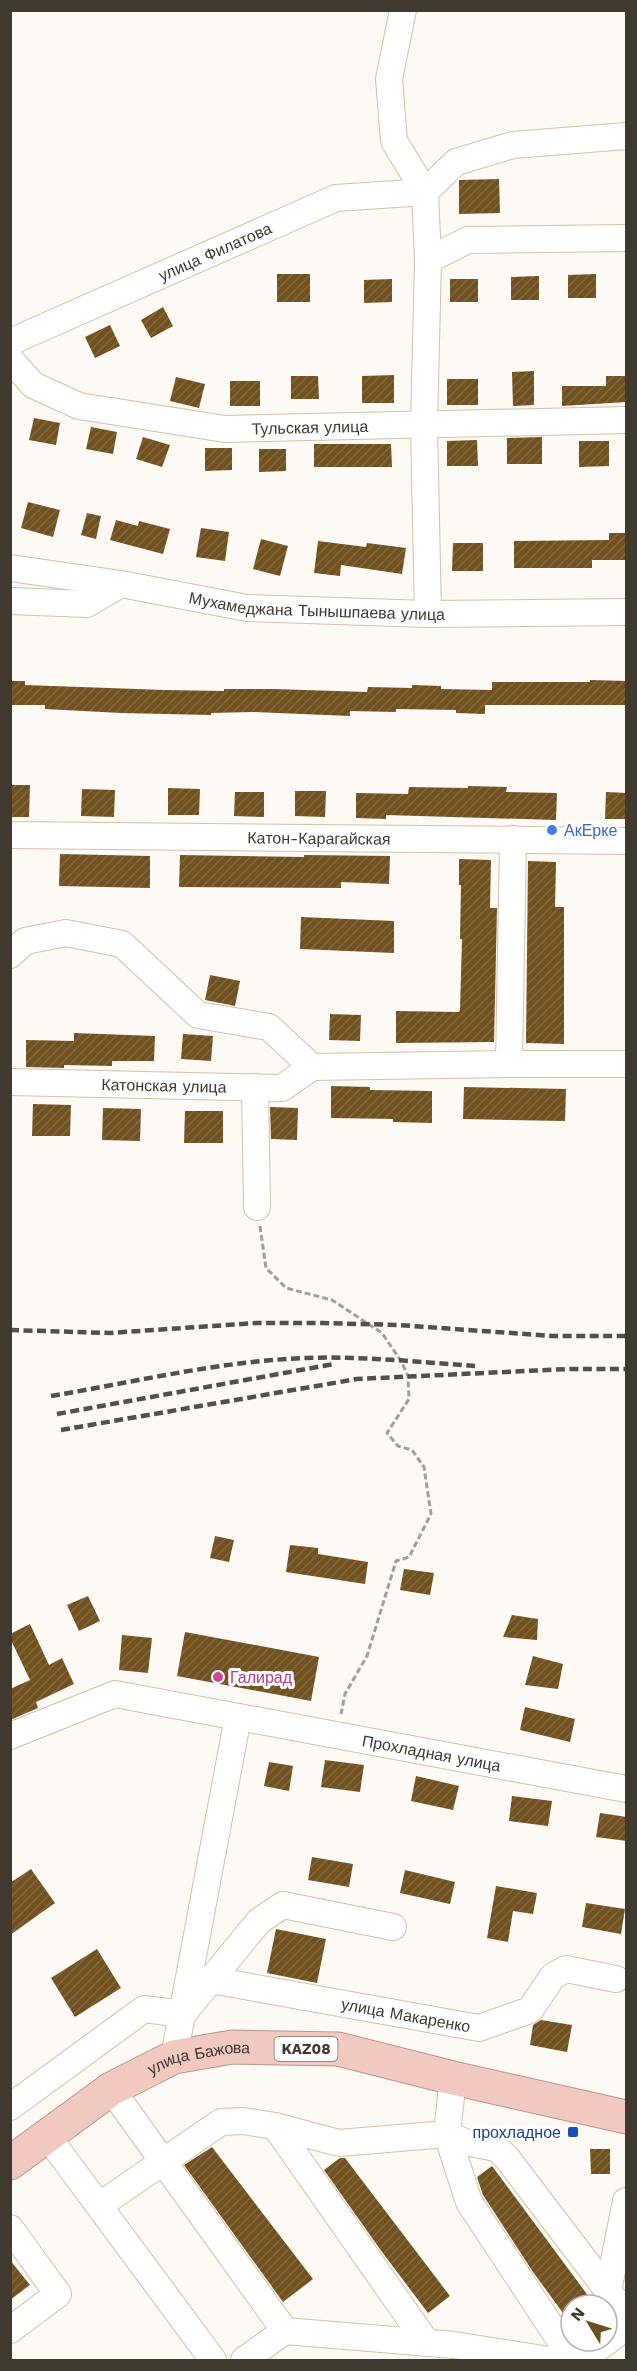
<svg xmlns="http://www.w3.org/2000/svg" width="637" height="2371" font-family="'Work Sans',sans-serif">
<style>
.building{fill:url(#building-hatch)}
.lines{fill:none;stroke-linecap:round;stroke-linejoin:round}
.minor-casing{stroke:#d2c1a9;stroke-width:28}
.highway-casing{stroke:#b4978e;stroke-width:35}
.path{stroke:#a39e97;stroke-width:3;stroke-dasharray:6 3;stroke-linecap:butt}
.minor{stroke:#fff;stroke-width:26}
.highway{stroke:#f2c9c1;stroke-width:33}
.rail{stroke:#564f47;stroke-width:4.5;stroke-dasharray:9 4.5;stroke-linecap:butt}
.shop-dot{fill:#3f7fe0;stroke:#fff;stroke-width:2}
.hotel-dot{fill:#d1479c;stroke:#fff;stroke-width:2}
.transit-dot{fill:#1a4fb4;stroke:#fff;stroke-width:2}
.labels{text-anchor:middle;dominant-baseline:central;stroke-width:6;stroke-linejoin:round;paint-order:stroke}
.shield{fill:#fff;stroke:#79746e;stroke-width:1.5}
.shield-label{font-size:15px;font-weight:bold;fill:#403930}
.street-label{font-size:16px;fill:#403930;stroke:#fff}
.shop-label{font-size:16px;fill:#366cbe;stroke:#fff;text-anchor:start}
.hotel-label{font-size:16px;fill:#b23c85;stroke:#fff;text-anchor:start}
.transit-label{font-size:16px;fill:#164399;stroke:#fff;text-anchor:end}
</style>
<defs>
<pattern id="building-hatch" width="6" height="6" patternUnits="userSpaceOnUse" patternTransform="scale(1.5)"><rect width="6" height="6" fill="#71511f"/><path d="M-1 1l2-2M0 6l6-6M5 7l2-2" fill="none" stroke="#82683f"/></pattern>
</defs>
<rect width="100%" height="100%" fill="#fdf9f4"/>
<path class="building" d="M499,179L500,213L459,214V180Z
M277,274H310V302H277Z
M596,274V298H568V275Z
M539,276V300H511V277Z
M392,279V302L364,303V280Z
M450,279H478V302H450Z
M163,307L173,326L151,338L141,320Z
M110,325L120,346L95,358L85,337Z
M534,371V405L513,406L512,372Z
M394,375V403H362V376Z
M291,376H318L319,399H291Z
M606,376H627V402L562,406V386H606Z
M176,377L205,384L199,408L170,401Z
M447,379H478V405H447Z
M230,381H260V406H230Z
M34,418L60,423L56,445L29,440Z
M91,427L117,432L113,454L86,449Z
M143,437L170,445L162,467L136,459Z
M542,437V464H507V438Z
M477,440L478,466H447V441Z
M579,441H609V466L579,467Z
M314,444H391L392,467H314Z
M205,448H232V470L205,471Z
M259,449H286V471L259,472Z
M28,502L60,510L53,537L21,528Z
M87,513L101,516L96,539L81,535Z
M116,520L138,526L139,521L170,529L163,554L110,540Z
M201,528L229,532L225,561L196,557Z
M609,533H627V560H592V568H514V541L609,540Z
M261,539L288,546L280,576L253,569Z
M318,541L366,547L367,543L406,548L402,574L341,565L340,576L314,573Z
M453,543H483V571H452Z
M590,680L627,681V705H485V714L456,713V710L396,709V712L350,711V716L253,712L211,713V715L121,713L45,709V705H10V681H25V685L164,690L224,691V689H274L367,692L368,687L412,688V685L441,686V689L492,690V682H590Z
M10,785H30L29,817H10Z
M468,786L507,787L506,792L557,793L556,820L386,815V819L356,818V793L408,794L409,787L468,788Z
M168,788L200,789L199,815H168Z
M82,789L115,790L114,817L81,816Z
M295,791H326L325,817L295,816Z
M235,792H264V817L234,816Z
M606,792L627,793V819H605Z
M60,854L150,856V888L59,886Z
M180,855L304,857V855L390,856L389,884L341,882V888L179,887Z
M459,859L491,860L490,908H497L494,1042L396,1043V1011L459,1012L460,1010L462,939H460L461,885H459Z
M528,861L556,862L555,907H564V1044L526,1043Z
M301,917L394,921V953L300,949Z
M210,975L240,981L235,1006L205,1000Z
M330,1014L361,1015L360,1041L329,1040Z
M74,1033L155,1036L154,1061H112V1066L64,1065V1068L26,1067V1040L74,1041Z
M183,1034L213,1036L211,1061L181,1059Z
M331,1086L370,1087V1090L432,1091V1123L393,1122V1119L331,1118Z
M464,1087L566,1089L565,1121L463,1119Z
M33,1104L71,1105L70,1136H32Z
M270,1107L298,1108L297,1140L271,1139Z
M103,1108L141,1109L140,1141L102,1140Z
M185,1111H223V1143H184Z
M215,1536L234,1540L229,1562L210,1558Z
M290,1545L318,1548V1554L368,1562L365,1584L286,1572Z
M404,1569L434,1573L430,1595L400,1590Z
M88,1596L100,1621L79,1631L67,1605Z
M512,1615L538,1619L537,1640L503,1637Z
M30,1624L49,1665L62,1658L74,1684L36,1702L38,1708L10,1720V1689L30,1680L10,1638V1634Z
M185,1632L319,1657L311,1701L177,1676Z
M122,1635L152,1638L148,1673L119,1670Z
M533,1656L563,1664L558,1689L525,1685Z
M525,1707L575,1719L570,1742L520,1730Z
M325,1760L364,1765L360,1792L321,1787Z
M269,1762L293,1766L289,1791L264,1786Z
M416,1776L459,1786L453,1810L411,1801Z
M512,1796L552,1801L548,1826L509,1821Z
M600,1813L627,1817V1841L596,1837Z
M312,1857L353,1864L349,1887L308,1880Z
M31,1869L55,1903L10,1935V1883Z
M405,1870L455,1882L450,1904L400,1893Z
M496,1886L537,1893L533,1914L513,1911L508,1942L487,1938Z
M586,1903L625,1909L621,1934L582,1927Z
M276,1929L326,1939L317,1983L267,1973Z
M97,1949L121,1988L75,2017L51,1978Z
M541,2020L572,2025L567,2052L530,2045L533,2025Z
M212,2147L313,2279L283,2302L184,2165Z
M590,2149H610V2174H591Z
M340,2158H345L450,2296L428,2313L382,2252L324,2170Z
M492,2166L595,2305H571V2324L533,2272L483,2195L477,2177Z
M10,2260L30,2285L10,2300Z"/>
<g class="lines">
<defs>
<g id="minor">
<path d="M428,260L468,240L626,238"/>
<path id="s1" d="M10,342L336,198L425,192L394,141L389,79L403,10"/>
<path id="s2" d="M10,359L33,385L79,406L225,429L626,420"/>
<path id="s3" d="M10,568L121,584L247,608L428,614L626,612"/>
<path d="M10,601L87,604L121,584"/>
<path d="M428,614L424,425L428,260L425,192L456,162L513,145L626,136"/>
<path id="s4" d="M10,835L626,841"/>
<path d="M513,839L509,1064H626"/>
<path d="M10,955L25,941L66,933L122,944L198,1015L269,1027L312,1067"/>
<path id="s5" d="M10,1082L282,1088L312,1067L509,1064"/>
<path d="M255,1087L257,1207"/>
<path id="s6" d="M10,1736L115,1694L626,1789"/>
<path id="s7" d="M211,1980L479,2028L530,2010L553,1976L566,1969L616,1979"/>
<path d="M174,2057L238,1717"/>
<path d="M453,2078L447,2134L469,2202L573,2360"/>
<path d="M111,2089L285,2331"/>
<path d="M10,2107L144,2009L183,2014L259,1921L283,1905L393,1927"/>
<path d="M48,2137L213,2360"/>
<path d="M626,2201L608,2291L626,2314"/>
<path d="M100,2205L221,2122L243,2121L275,2126"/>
<path d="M10,2228L58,2294L10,2330"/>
<path d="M427,2343L275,2126L339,2143L447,2134L465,2142L496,2148L507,2158L608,2291"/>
<path d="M244,2360L285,2331L454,2345L549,2360"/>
<path d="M582,2360L626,2327"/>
</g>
<g id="highway">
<path id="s8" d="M10,2163L111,2089L174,2057L232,2047L338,2049L453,2078L626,2117"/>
</g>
</defs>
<use href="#minor" class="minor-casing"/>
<use href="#highway" class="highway-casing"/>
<path class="path" d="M260,1226L266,1268L286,1288L332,1300L382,1333L401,1361L408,1376L409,1399L387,1433L398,1446L412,1450L424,1467L431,1514L409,1557L396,1561L367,1656L345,1694L341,1714"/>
<use href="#minor" class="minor"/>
<use href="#highway" class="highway"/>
<path class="rail" d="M10,1330L110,1333L256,1323H323L398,1325L553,1336H626
M51,1396C135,1382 220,1361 306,1358C362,1356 419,1362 475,1366
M57,1414L334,1364
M61,1430L357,1379L568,1369H626"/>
</g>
<circle class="shop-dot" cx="552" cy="830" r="6"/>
<circle class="hotel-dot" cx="218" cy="1677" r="6"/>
<rect class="transit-dot" x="567" y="2126" width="12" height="12" rx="3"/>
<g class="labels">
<rect class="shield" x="274.5" y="2037" width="63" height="24" rx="4.5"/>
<g class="shield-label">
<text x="306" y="2049">KAZ08</text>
</g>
<g class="street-label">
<text stroke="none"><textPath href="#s1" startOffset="224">улица Филатова</textPath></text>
<text stroke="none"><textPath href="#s2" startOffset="318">Тульская улица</textPath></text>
<text stroke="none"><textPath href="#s3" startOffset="310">Мухамеджана Тынышпаева улица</textPath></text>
<text stroke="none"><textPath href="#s4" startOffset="309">Катон-Карагайская</textPath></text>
<text stroke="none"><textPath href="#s5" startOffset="154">Катонская улица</textPath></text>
<text stroke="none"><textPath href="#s6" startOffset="435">Прохладная улица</textPath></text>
<text stroke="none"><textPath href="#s7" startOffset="198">улица Макаренко</textPath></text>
<text stroke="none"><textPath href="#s8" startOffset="220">улица Бажова</textPath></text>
</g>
<g class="shop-label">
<text x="564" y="830">АкЕрке</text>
</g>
<g class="hotel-label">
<text x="230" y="1677">Галирад</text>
</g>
<g class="transit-label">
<text x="561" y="2132">прохладное</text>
</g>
</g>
<rect width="637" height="2371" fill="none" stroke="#403930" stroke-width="24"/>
<g transform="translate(589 2323) rotate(308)"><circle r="28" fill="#ffffff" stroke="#b3b0ac" stroke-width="1.5"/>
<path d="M0-4.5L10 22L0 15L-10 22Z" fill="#6b5022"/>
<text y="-9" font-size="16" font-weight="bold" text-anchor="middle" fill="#403930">N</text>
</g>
</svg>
